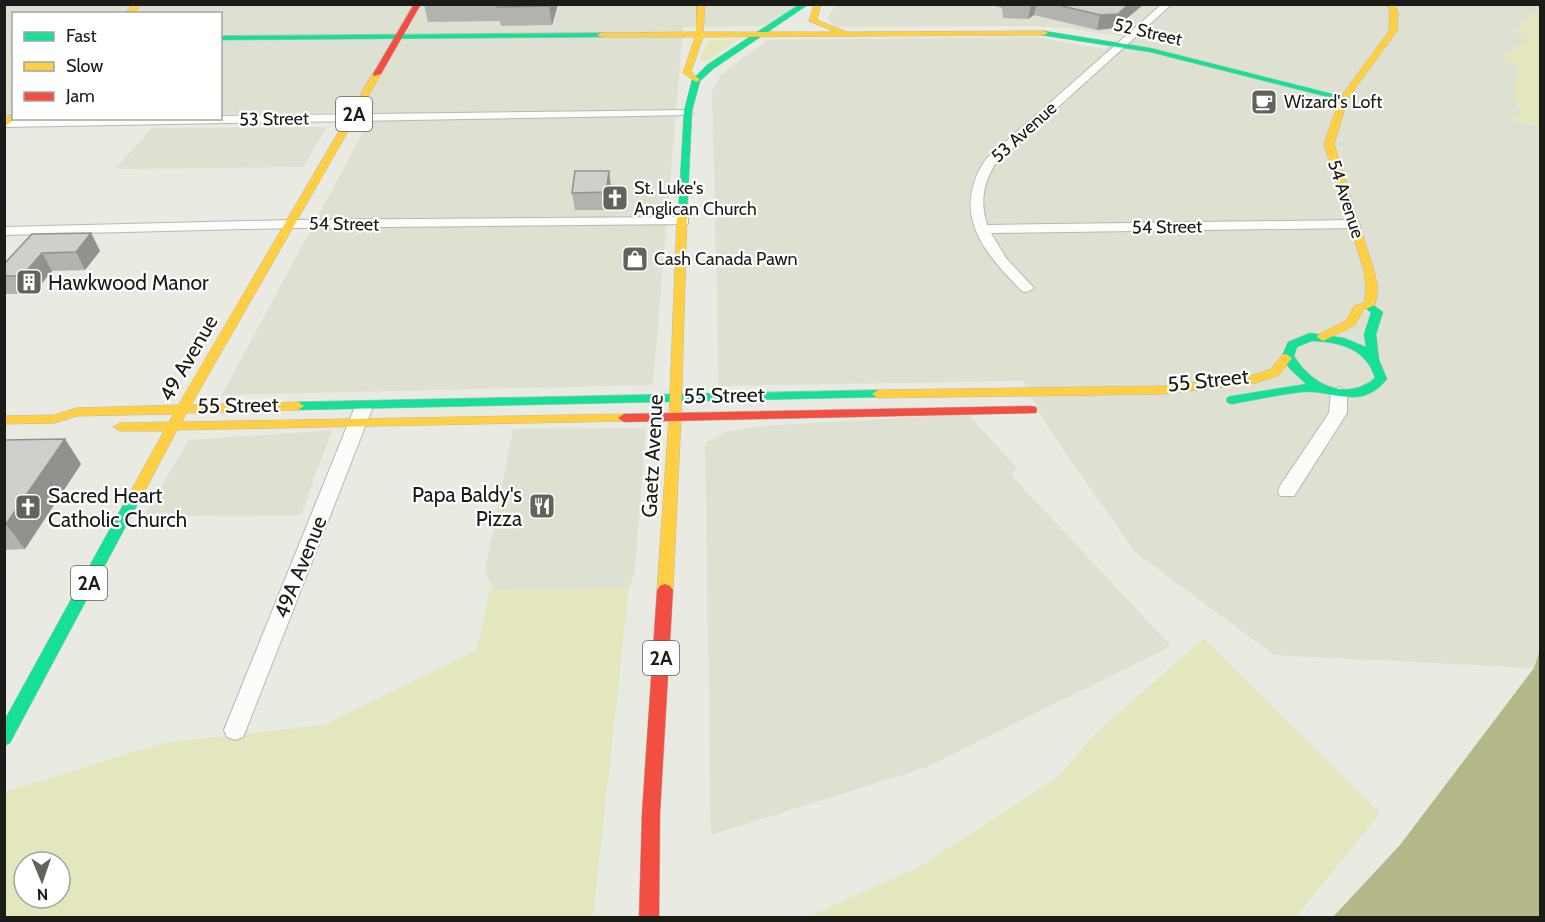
<svg xmlns="http://www.w3.org/2000/svg" width="1545" height="922" font-family="Cabin,sans-serif">
<style>
.built{fill:#dee0d1}
.green{fill:#e4e6be;fill-rule:evenodd}
.water{fill:#b4b787}
.lines{fill:none;stroke-linecap:round;stroke-linejoin:round}
.street-casing{stroke:#b8b8b2;stroke-width:2}
.fast-casing{stroke:#b8b8b2;stroke-width:1}
.slow-casing{stroke:#b8b8b2;stroke-width:1}
.jam-casing{stroke:#b8b8b2;stroke-width:1}
.street{fill:#fcfcfb;fill-rule:evenodd}
.fast{fill:#16e098;fill-rule:evenodd}
.slow{fill:#ffcf43;fill-rule:evenodd}
.jam{fill:#f24e42;fill-rule:evenodd}
.wall{fill:#b2b3af}
.shaded-wall{fill:#91928e}
.building{fill:#cfd0cb;stroke:#91928e;stroke-width:1.5}
.labels{text-anchor:middle;dominant-baseline:central;stroke-width:4.5;stroke-linejoin:round;paint-order:stroke}
.far-street-label{font-size:18px;fill:#1b1b17;stroke:#fff}
.far-poi-label{font-size:18px;fill:#1b1b17;stroke:#fff;text-anchor:start}
.shield{fill:#fff;stroke:#5f5f5d;stroke-width:1.5}
.shield-label{font-size:20px;font-weight:bold;fill:#1b1b17}
.poi-label{font-size:21px;fill:#1b1b17;stroke:#fff;text-anchor:start}
.street-label{font-size:21px;fill:#1b1b17;stroke:#fff}
</style>
<rect width="100%" height="100%" fill="#e9eae2"/>
<path class="built" d="M4,5H798L763,26L683,27L653,385L222,395L374,112L221,114L220,14H14L13,117H5Z
M836,5H1540V9L1516,30L1531,35L1518,66L1514,102L1522,113L1510,119L1540,127V650L1534,668L1274,655L1135,552L1049,429L1023,381L719,386L712,92L721,74L768,40L1034,37L1104,49L1125,37L1068,28L1029,26L836,27L827,19Z
M327,127L303,167L115,169L152,128Z
M968,414L1017,468L1011,475L1171,646L927,767L711,835L705,443L726,432L761,426Z
M646,428L635,571L629,588L493,589L485,571L513,429Z
M332,430L301,515L144,516L189,440Z"/>
<path class="green" d="M1540,9V127L1509,119L1522,112L1514,102L1518,66L1501,60L1530,36L1515,30Z
M739,39L706,62L699,59L709,40Z
M629,588L593,917L5,918V792L163,743L324,725L477,650L490,589ZM24,862H60V898H24Z
M1204,638L1380,813L1296,917H807L919,867L1057,778L1096,733Z"/>
<path class="water" d="M1540,650V917H1333L1400,845L1534,668Z"/>
<g class="lines">
<defs>
<path id="street" d="M1162,4H1172L995,164C983,185 980,202 987,225L1353,220L1360,224L1353,228L991,233L1006,258L1034,288L1027,292L1022,291C983,252 950,213 986,159Z
M687,110L693,113L691,115L4,127V119L220,118V116Z
M683,217L688,218V224L290,228L4,235V227L290,220Z
M1339,387L1347,392V413L1294,496H1280L1278,491L1280,486L1329,413L1331,392Z
M363,403L372,409L246,730L243,737L235,740L227,737L224,730L354,409Z"/>
<path id="fast" d="M800,4H809L713,69L700,81L692,111L687,216L682,219L678,218L684,111L692,80L707,65Z
M1044,31L1150,48L1348,98L1344,101L1150,52L1041,35L1040,33Z
M604,33V37H601L220,40V36Z
M1369,302L1383,312L1376,334L1379,360L1387,379C1361,412 1333,389 1301,392C1278,395 1255,400 1232,404L1228,403L1226,400L1228,397L1232,396L1306,384L1289,368L1282,356L1288,342L1310,333L1344,338L1366,347L1364,334L1371,313L1363,305ZM1312,341C1339,342 1366,348 1375,378C1346,402 1312,385 1294,356L1297,347Z
M878,390L884,394L882,397L298,410L292,406L298,402Z
M135,491L140,492L142,496L10,743L4,746V721L128,496L130,492Z"/>
<path id="slow" d="M133,4H141L133,14H125Z
M697,4H705L703,32H835L809,21L814,4H821L817,20L847,32L1044,31L1048,33L1044,35L703,37L691,72L700,80L696,82L683,73L695,37H601L597,35L601,33L696,32Z
M1387,4H1394L1398,12L1397,31L1348,98L1334,144L1374,271L1378,288L1375,305L1363,310L1355,325L1323,341L1317,337L1319,334L1346,321L1354,306L1364,303L1366,288L1364,271L1324,144L1340,98L1389,31L1390,12Z
M374,72L381,74L191,405L298,402L304,406L298,410L186,413L182,422L624,414L630,418L629,421L177,430L140,500H130L128,496L164,431H120L113,427L120,423L169,422L173,414L77,416L55,423L4,424V416L54,415L76,408L178,405Z
M14,113V118H16L4,127V119Z
M682,213L687,216L681,417L673,590L670,594L665,596L660,594L657,590L669,417L677,216Z
M1286,354L1292,358L1279,375L1256,383L1164,394L878,398L872,394L878,390L1164,386L1250,376L1271,369L1282,355Z"/>
<path id="jam" d="M414,4H421L381,74L374,76L373,74Z
M1031,406L1036,407L1037,410L1036,413L624,422L618,418L624,414Z
M665,584L670,586L673,590L660,813L659,918H639L642,813L657,590L660,586Z"/>
</defs>
<use href="#street" class="street-casing"/>
<use href="#fast" class="fast-casing"/>
<use href="#slow" class="slow-casing"/>
<use href="#jam" class="jam-casing"/>
<use href="#street" class="street"/>
<use href="#fast" class="fast"/>
<use href="#slow" class="slow"/>
<use href="#jam" class="jam"/>
</g>
<path class="wall" d="M424,4H558L552,25L501,26L500,21L428,22Z
M989,4H1144L1115,28L1097,30L1034,15L1028,19L1003,18L1002,8Z
M609,171L611,188L608,210H575L572,193Z
M91,233L100,251L85,270L52,271L33,294H5L4,264Z
M65,439L81,464L25,549L4,550V440Z"/>
<path class="shaded-wall" d="M550,4H558L552,25L549,6Z
M1031,4H1036L1034,15L1028,19Z
M1129,4H1144L1115,28L1097,30L1100,15Z
M609,171L611,188L608,210L606,192Z
M91,233L100,251L85,270L76,252Z
M42,253L52,271L33,294L22,276Z
M65,439L81,464L25,549L6,524Z"/>
<path class="building" d="M498,4H550L549,6L497,7Z
M1054,4H1129L1118,14L1100,15Z
M575,171H609L606,192L572,193Z
M91,233L76,252L42,253L22,276H4V264L32,234Z
M65,439L6,524H4V440Z"/>
<defs>
<symbol id="cafe-square" viewBox="-11 -11 22 22"><rect x="-9" y="-9" width="18" height="18" rx="4" fill="#63635e" stroke="#fff"/><path d="M-5.5-4.5H6V0H3Q3 3.5 0 3.5H-2.5Q-5.5 3.5-5.5 0ZM3-3.2v2h1.7v-2ZM-6 4.5H4V6H-6Z" fill="#fff"/></symbol>
<symbol id="church-square" viewBox="-11 -11 22 22"><rect x="-9" y="-9" width="18" height="18" rx="4" fill="#63635e" stroke="#fff"/><path d="M-1.2-6h2.4v3.5h3.3v2.4h-3.3V6h-2.4V-.1h-3.3v-2.4h3.3Z" fill="#fff"/></symbol>
<symbol id="shop-square" viewBox="-11 -11 22 22"><rect x="-9" y="-9" width="18" height="18" rx="4" fill="#63635e" stroke="#fff"/><path d="M-5-2.5h2.3a2.7 3.5 0 0 1 5.4 0H5L5.5 6h-11ZM-1.5-2.5h3a1.5 2.3 0 0 0-3 0Z" fill="#fff"/></symbol>
<symbol id="building-square" viewBox="-11 -11 22 22"><rect x="-9" y="-9" width="18" height="18" rx="4" fill="#63635e" stroke="#fff"/><path d="M-4-6H4V6H1V3H-1V6H-4ZM-2.5-4.3h1.7v1.8h-1.7ZM.8-4.3h1.7v1.8H.8ZM-2.5-1h1.7V.8h-1.7ZM.8-1h1.7V.8H.8Z" fill="#fff"/></symbol>
<symbol id="restaurant-square" viewBox="-11 -11 22 22"><rect x="-9" y="-9" width="18" height="18" rx="4" fill="#63635e" stroke="#fff"/><path d="M-5-6h1v4h1v-4h1v4h1v-4h1v5L-1.5 .5V6h-2V.5L-5-1ZM5-6V6H3V1.5H1.5Q1.5-4 5-6Z" fill="#fff"/></symbol>
</defs>
<g fill-rule="evenodd">
<use href="#cafe-square" x="1249" y="87" width="30" height="30"/>
<use href="#church-square" x="600" y="183" width="30" height="30"/>
<use href="#shop-square" x="620" y="244" width="30" height="30"/>
<use href="#building-square" x="14" y="267" width="30" height="30"/>
<use href="#restaurant-square" x="527" y="491" width="30" height="30"/>
<use href="#church-square" x="13" y="492" width="30" height="30"/>
</g>
<g class="labels">
<g class="far-street-label">
<text transform="translate(1148 32) rotate(13)">52 Street</text>
<text transform="translate(274 119) rotate(-1)">53 Street</text>
<text transform="translate(1024 132) rotate(-42)">53 Avenue</text>
<text transform="translate(1346 199) rotate(72)">54 Avenue</text>
<text transform="translate(344 224) rotate(1)">54 Street</text>
<text transform="translate(1167 227) rotate(-1)">54 Street</text>
</g>
<g class="far-poi-label">
<text x="1284" y="102">Wizard's Loft</text>
<text x="634" y="188">St. Luke's<tspan x="634" dy="21">Anglican Church</tspan></text>
<text x="654" y="259">Cash Canada Pawn</text>
</g>
<g class="shield">
<rect x="336" y="97" width="36" height="34" rx="4.5"/>
<rect x="71" y="566" width="36" height="34" rx="4.5"/>
<rect x="643" y="641" width="36" height="34" rx="4.5"/>
</g>
<g class="shield-label">
<text x="354" y="114">2A</text>
<text x="89" y="583">2A</text>
<text x="661" y="658">2A</text>
</g>
<g class="poi-label">
<text x="48" y="282">Hawkwood Manor</text>
<text x="522" y="494" text-anchor="end">Papa Baldy's<tspan x="522" dy="24">Pizza</tspan></text>
<text x="48" y="495">Sacred Heart<tspan x="48" dy="24">Catholic Church</tspan></text>
</g>
<g class="street-label">
<text transform="translate(188 358) rotate(-60)">49 Avenue</text>
<text transform="translate(1208 380) rotate(-6)">55 Street</text>
<text transform="translate(724 395) rotate(-1)">55 Street</text>
<text transform="translate(238 405) rotate(-1)">55 Street</text>
<text transform="translate(652 456) rotate(-87)">Gaetz Avenue</text>
<text transform="translate(300 567) rotate(-68)">49A Avenue</text>
</g>
</g>
<rect width="1545" height="922" fill="none" stroke="#1b1b17" stroke-width="12"/>
<rect x="12" y="12" width="210" height="108" fill="#ffffff" stroke="#a4a4a2" stroke-width="1.5"/>
<rect x="24" y="32" width="30" height="9" fill="#16e098" stroke="#a4a4a2" stroke-width="1.5"/>
<text x="66" y="42" font-size="18" fill="#1b1b17">Fast</text>
<rect x="24" y="62" width="30" height="9" fill="#ffcf43" stroke="#a4a4a2" stroke-width="1.5"/>
<text x="66" y="72" font-size="18" fill="#1b1b17">Slow</text>
<rect x="24" y="92" width="30" height="9" fill="#f24e42" stroke="#a4a4a2" stroke-width="1.5"/>
<text x="66" y="102" font-size="18" fill="#1b1b17">Jam</text>
<g transform="translate(42 880) rotate(178)"><circle r="28" fill="#ffffff" stroke="#a4a4a2" stroke-width="1.5"/>
<path d="M0-4.5L10 22L0 15L-10 22Z" fill="#63635e"/>
<text y="-9" font-size="16" font-weight="bold" text-anchor="middle" fill="#1b1b17">N</text>
</g>
</svg>
